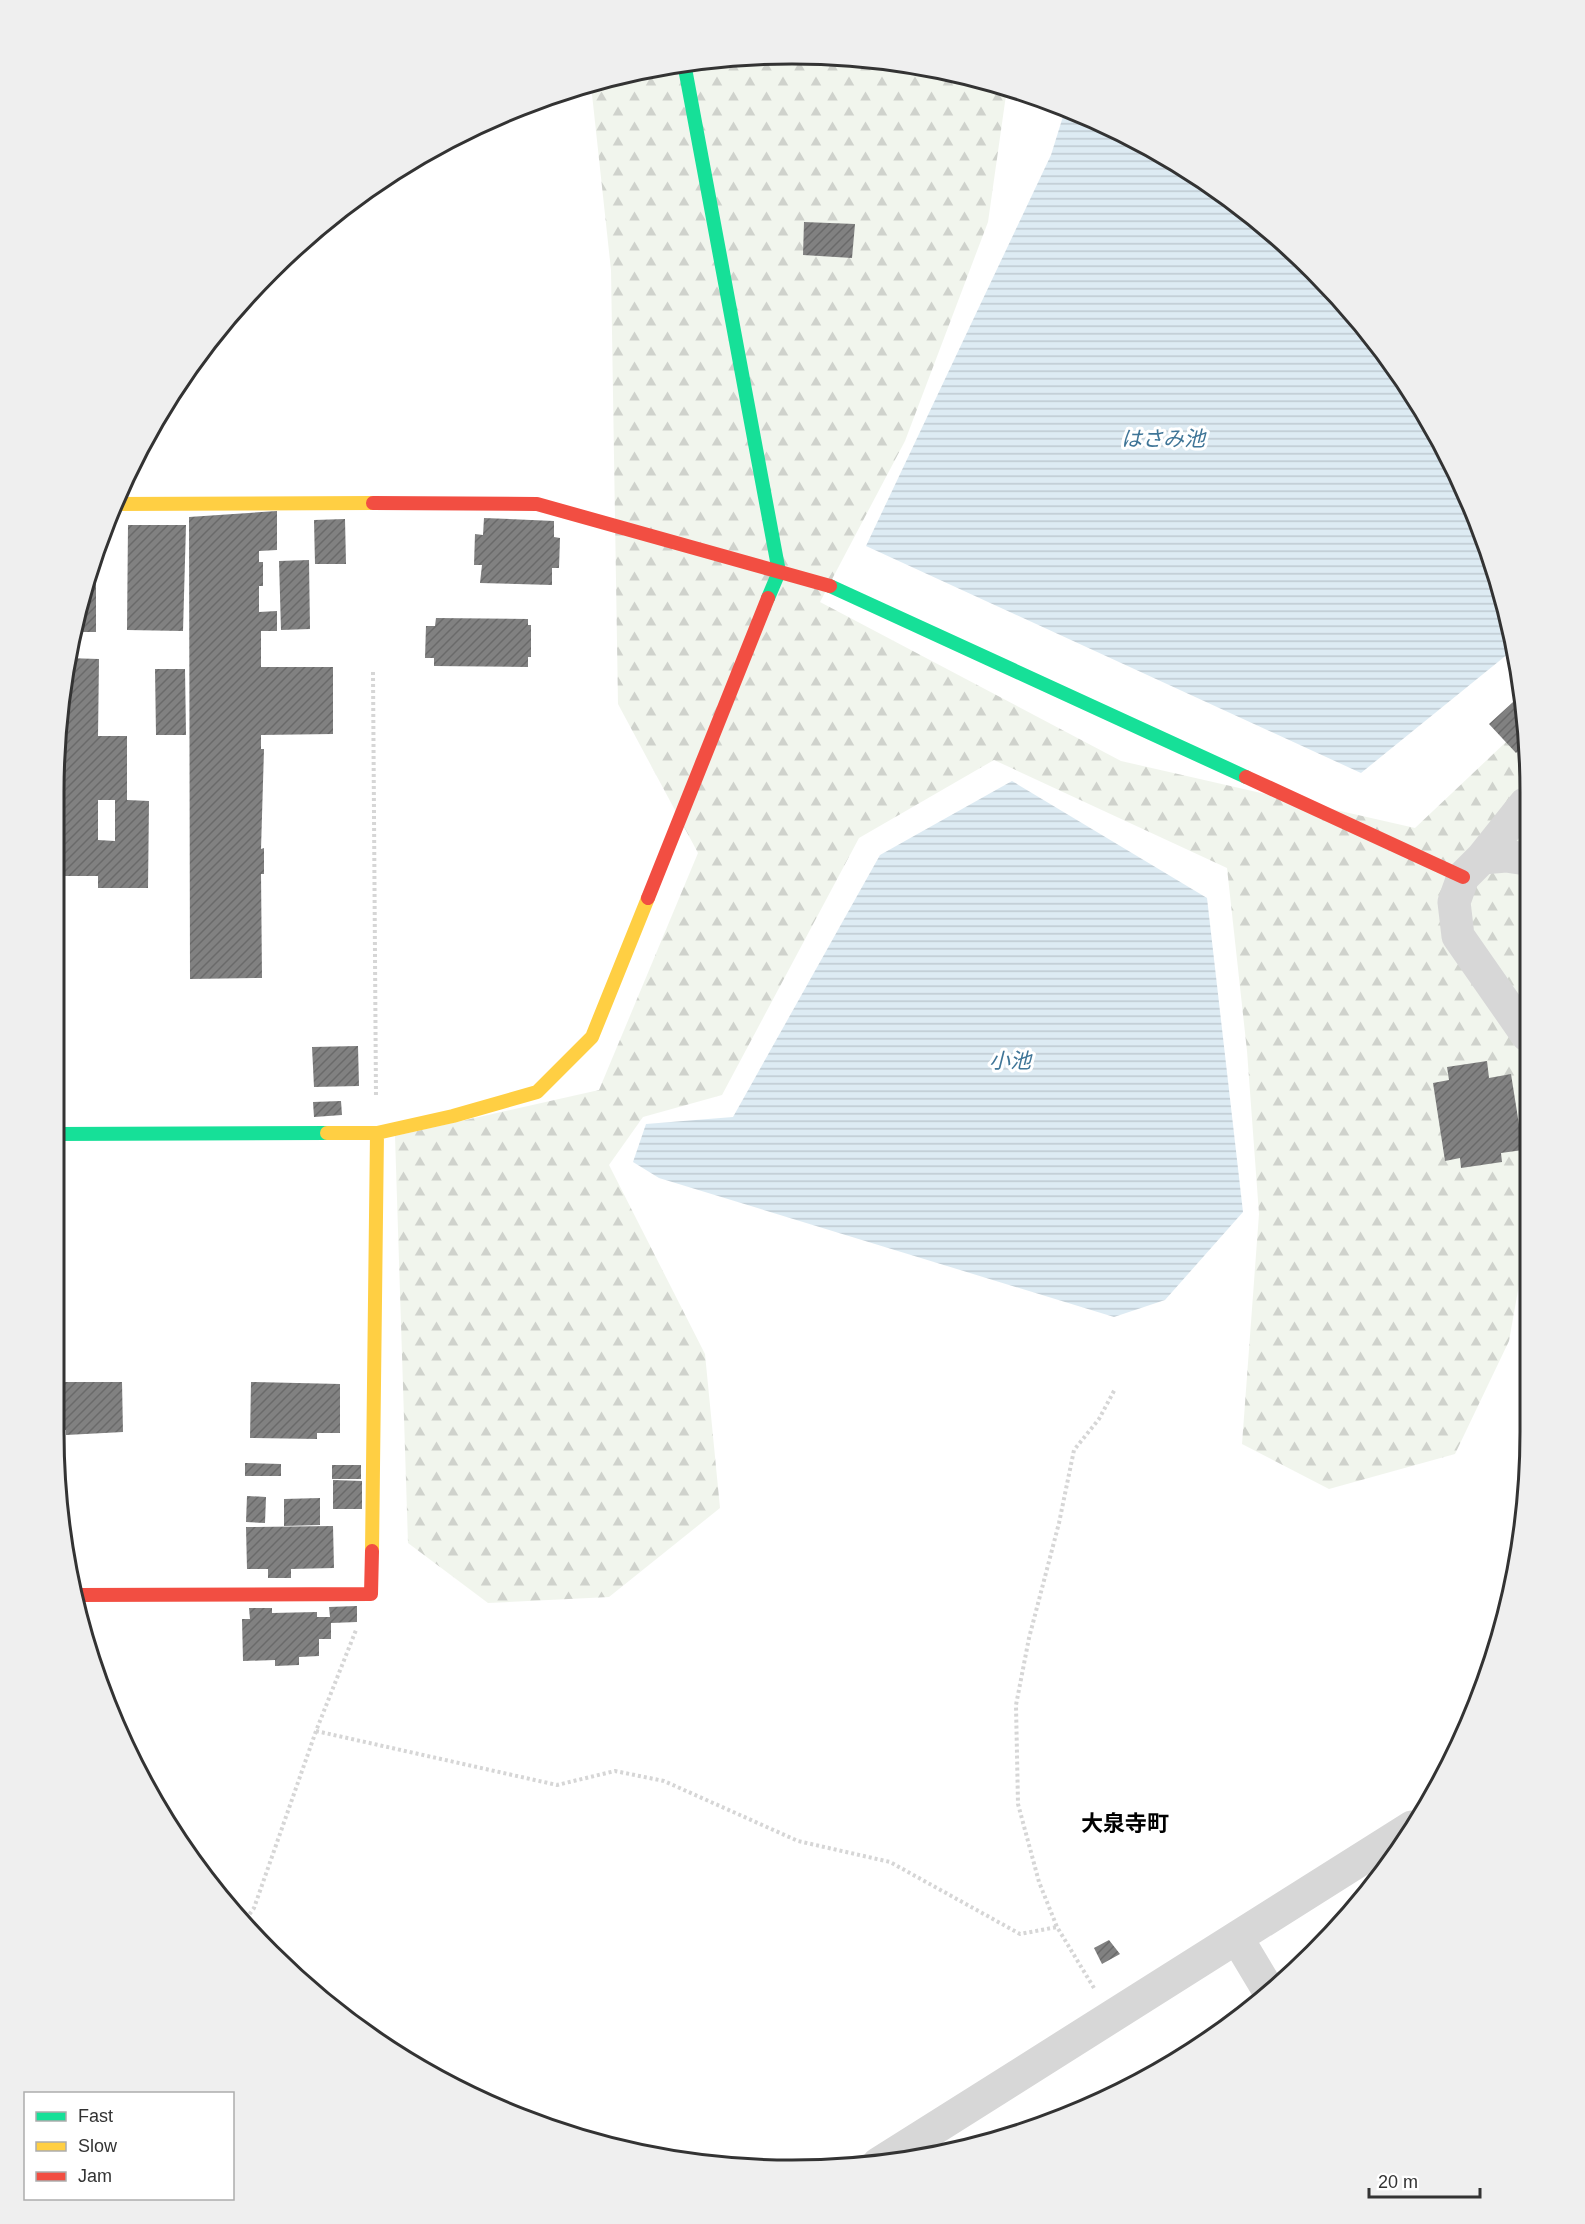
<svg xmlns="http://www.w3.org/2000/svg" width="1585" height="2224" font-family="Helvetica,'Noto Sans JP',sans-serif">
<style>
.forest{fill:url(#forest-firs)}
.water{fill:url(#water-rules)}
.building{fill:url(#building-hatch);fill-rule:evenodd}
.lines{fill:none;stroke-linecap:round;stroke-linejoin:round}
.path{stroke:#d6d6d6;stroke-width:4;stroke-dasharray:3 3;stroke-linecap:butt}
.street{stroke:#d7d7d7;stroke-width:33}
.fast{stroke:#16e098;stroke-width:14}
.slow{stroke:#ffcf43;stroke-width:14}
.jam{stroke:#f24e42;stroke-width:14}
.labels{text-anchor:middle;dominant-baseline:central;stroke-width:6;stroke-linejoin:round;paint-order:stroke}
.water-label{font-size:21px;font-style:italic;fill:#3f7597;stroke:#fff}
.quarter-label{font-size:22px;font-weight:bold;fill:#000;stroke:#fff}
.rim{fill:none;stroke:#333;stroke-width:3}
</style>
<defs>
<pattern id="forest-firs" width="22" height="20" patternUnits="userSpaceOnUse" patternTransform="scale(1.5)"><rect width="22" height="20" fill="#f1f5ed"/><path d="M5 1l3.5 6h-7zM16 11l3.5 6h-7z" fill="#cfd2cc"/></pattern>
<pattern id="water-rules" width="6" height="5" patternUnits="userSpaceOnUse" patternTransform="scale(1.5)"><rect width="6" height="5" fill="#ddebf3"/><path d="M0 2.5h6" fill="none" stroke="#becad1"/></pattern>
<pattern id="building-hatch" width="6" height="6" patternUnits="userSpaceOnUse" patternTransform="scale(1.5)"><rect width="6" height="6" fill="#818181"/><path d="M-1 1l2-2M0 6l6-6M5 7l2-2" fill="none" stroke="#6a6a6a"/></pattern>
</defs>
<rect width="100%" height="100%" fill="#fff"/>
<path class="forest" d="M841,56L984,79L1007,88L988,222L905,441L820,602L1121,761L1415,828L1525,724L1528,1234L1509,1341L1455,1454L1329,1489L1242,1444L1259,1214L1247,1051L1227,868L994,760L859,838L722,1095L643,1117L609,1165L705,1354L720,1508L609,1597L488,1603L408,1543L395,1136L599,1090L698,853L618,704L611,270L591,85L696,60Z"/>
<path class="water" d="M1065,110L1119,130L1242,207L1348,306L1455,466L1492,555L1514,649L1361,773L866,546L1051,155Z
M1012,781L1207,898L1243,1212L1165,1300L1114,1317L659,1178L633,1162L646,1124L733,1117L880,855Z"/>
<path class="building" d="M804,222L855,224L852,258L803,255Z
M277,511V550L259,551V562H263V586H259V612L277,611V631H261V667H333V734L261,735V749H264L261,849L264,848V874H261L262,978L190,979L189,517Z
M484,518L554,521V537L560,538L559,568H552V585L480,583L482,565H474L475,534L483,535Z
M345,519L346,564H315L314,520Z
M128,525H186L183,631L127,630Z
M309,560L310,629L281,630L279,561Z
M91,574H96V632H73Z
M436,618L528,619V625H531V657H528V667L434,666V658H425L426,626H435Z
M67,658L99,659L98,736H127V800L149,801L148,888H98V876H54V792ZM98,800H115V841L98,840Z
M155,669H185L186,735H156Z
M1524,692L1525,744L1516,753L1489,724Z
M358,1046L359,1086L314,1087L312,1047Z
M1487,1061L1489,1078L1511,1074L1523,1150L1501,1153L1502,1162L1461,1168L1460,1158L1445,1161L1433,1083L1449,1080L1447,1067Z
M341,1101L342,1115L314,1117L313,1102Z
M54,1382H122L123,1432L66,1435V1430H54Z
M251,1382L340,1384V1433H317V1439L250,1438Z
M245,1463L281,1464V1476H245Z
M332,1465H361V1479H332Z
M333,1480L362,1481V1509H333Z
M247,1496L266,1497L265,1523L246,1522Z
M320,1498V1525L284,1526V1499Z
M333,1526L334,1568L291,1569V1578H268V1569H247L246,1527Z
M357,1606V1622L331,1623V1639H319V1656L299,1657V1665L275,1666V1660L243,1661L242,1619H250L249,1608H272V1613L317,1612V1617H330L329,1607Z
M1109,1940L1120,1954L1102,1964L1094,1948Z"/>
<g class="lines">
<path class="path" d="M373,672L376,1098
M316,1731L557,1785L615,1771L664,1781L798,1841L890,1862L1020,1934L1057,1927
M246,1919L254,1908L316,1731L356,1630
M1094,1988L1057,1927L1039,1882L1018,1804L1016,1705L1029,1638L1059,1523L1074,1450L1099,1419L1115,1389"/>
<path class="street" d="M1482,858L1525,804
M1526,859L1506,856L1482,858L1463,877L1454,902L1458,936L1527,1035
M1237,1938L1270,1993
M878,2164L1412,1827"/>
<path class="fast" d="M684,63L779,572L768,598
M830,586L1246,777
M54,1134L327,1133"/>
<path class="slow" d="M113,504L373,503
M327,1133H377L453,1116L537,1092L592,1037L648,898
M372,1551L377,1133"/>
<path class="jam" d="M373,503L537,504L830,586
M1246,777L1463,877
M648,898L768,598
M76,1595L371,1594L372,1551"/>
</g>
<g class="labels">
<g class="water-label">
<text x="1163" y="438">はさみ池</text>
<text x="1010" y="1060">小池</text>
</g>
<g class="quarter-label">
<text x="1125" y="1823">大泉寺町</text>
</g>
</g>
<path d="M0 0H1585V2224H0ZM792 64H792A728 728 0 0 1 1520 792V1432A728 728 0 0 1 792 2160H792A728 728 0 0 1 64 1432V792A728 728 0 0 1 792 64Z" fill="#efefef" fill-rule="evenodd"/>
<path class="rim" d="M792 64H792A728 728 0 0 1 1520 792V1432A728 728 0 0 1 792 2160H792A728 728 0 0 1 64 1432V792A728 728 0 0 1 792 64Z"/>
<rect x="24" y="2092" width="210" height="108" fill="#ffffff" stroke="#adadad" stroke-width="1.5"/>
<rect x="36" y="2112" width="30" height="9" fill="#16e098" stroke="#adadad" stroke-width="1.5"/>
<text x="78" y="2122" font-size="18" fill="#333333">Fast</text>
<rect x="36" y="2142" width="30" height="9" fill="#ffcf43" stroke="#adadad" stroke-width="1.5"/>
<text x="78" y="2152" font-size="18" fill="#333333">Slow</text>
<rect x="36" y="2172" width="30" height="9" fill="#f24e42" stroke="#adadad" stroke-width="1.5"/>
<text x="78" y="2182" font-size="18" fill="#333333">Jam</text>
<path d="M1369 2188v9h111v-9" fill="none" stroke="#333333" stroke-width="3"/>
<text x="1378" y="2188" font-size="18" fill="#333333" stroke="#ffffff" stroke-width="4.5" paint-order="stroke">20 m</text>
</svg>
